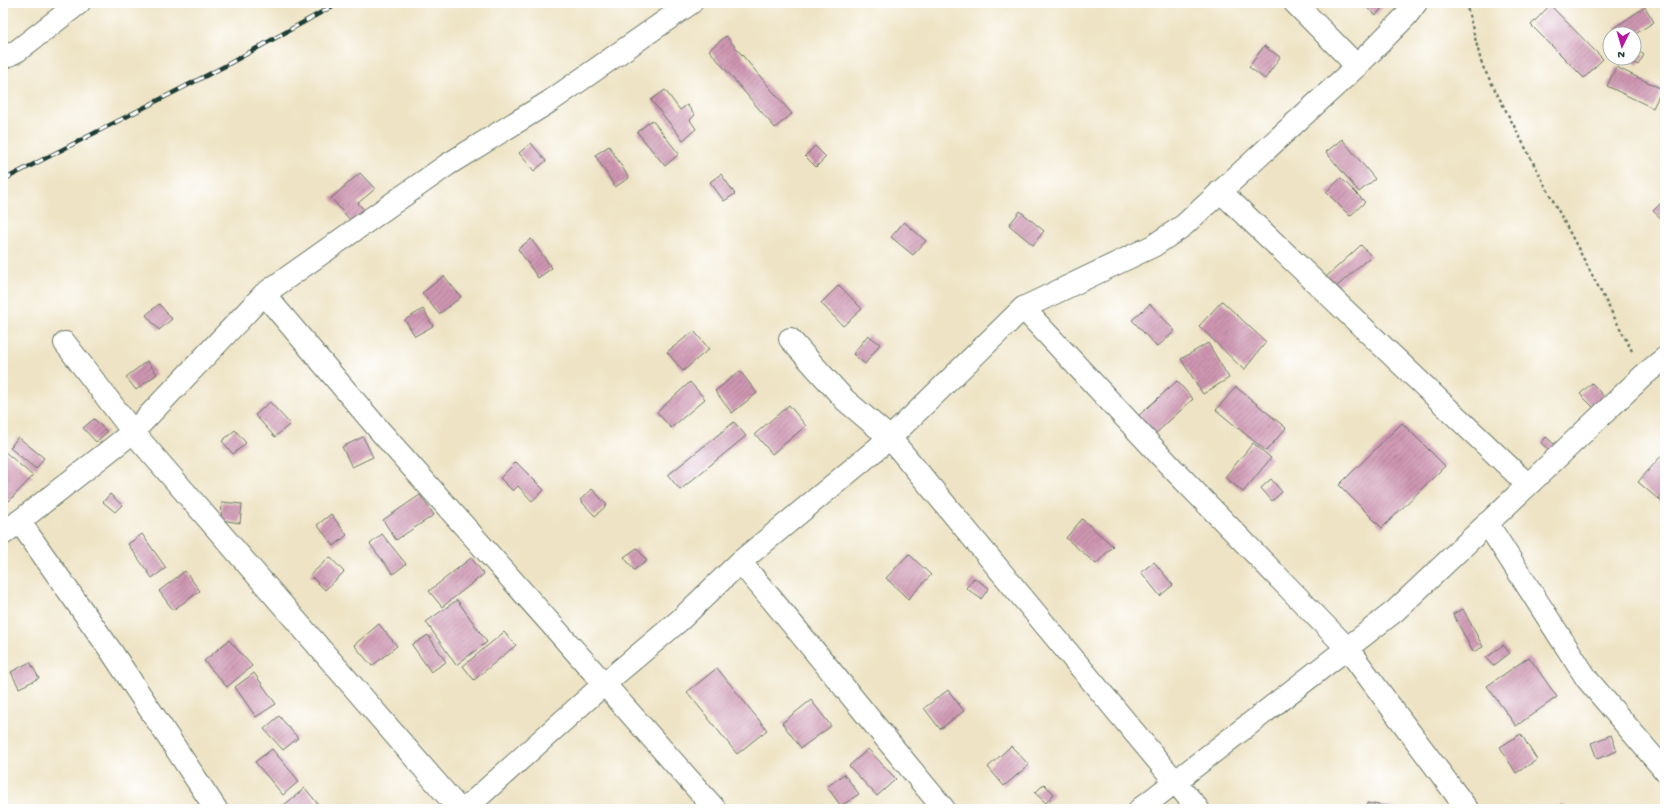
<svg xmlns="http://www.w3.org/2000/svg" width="1668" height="812" font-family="'Gochi Hand',sans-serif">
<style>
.building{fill:url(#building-hatch)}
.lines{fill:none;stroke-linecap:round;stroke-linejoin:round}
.street-casing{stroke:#677766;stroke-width:24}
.path{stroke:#677766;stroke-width:2.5;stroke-dasharray:3 3;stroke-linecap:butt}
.street{stroke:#fff;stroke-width:22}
.rail-casing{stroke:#1f3d34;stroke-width:4.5}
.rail{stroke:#fff;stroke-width:3;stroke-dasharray:9;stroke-linecap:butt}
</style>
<defs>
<pattern id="building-hatch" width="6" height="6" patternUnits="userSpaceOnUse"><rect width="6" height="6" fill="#ce95b1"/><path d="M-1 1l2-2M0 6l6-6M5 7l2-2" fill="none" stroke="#a77b91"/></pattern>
</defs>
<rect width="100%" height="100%" fill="#fff"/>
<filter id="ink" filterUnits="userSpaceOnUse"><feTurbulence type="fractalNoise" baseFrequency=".025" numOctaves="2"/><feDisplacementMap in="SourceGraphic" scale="8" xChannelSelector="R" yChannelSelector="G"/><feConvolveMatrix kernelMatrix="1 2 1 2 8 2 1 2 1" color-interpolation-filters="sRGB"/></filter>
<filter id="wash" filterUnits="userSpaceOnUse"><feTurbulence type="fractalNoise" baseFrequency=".012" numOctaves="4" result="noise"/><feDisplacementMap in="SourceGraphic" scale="16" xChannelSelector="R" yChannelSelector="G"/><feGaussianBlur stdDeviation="0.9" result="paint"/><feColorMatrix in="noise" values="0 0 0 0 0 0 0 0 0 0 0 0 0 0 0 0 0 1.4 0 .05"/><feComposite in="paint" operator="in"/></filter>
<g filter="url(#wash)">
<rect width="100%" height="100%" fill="#eee3c4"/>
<g id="blocks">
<path class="building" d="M1361,3H1386L1376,15Z
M1550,5L1603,59L1584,78L1531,25Z
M1645,7L1654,22L1634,35L1619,34L1614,28Z
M726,36L792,114L775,128L709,50Z
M1264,46L1280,57L1265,79L1249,67Z
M1634,48L1644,55L1638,65L1627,58H1634Z
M1616,67L1662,89L1653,108L1607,86Z
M665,90L680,110L687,105L695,115L690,120L696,129L683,140L651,100Z
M652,120L679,154L665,166L637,132Z
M1342,139L1375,179L1359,192L1326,152Z
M531,143L546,161L534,171L519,153Z
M609,146L629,178L615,187L595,155Z
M815,146L826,157L816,167L805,156Z
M360,173L375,189L358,203L370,217L357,228L331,198Z
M721,174L735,194L724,201L710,182Z
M1341,178L1365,202L1350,216L1326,192Z
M1665,199V222L1653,211Z
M1020,211L1044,231L1033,245L1009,225Z
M904,222L926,241L913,255L891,237Z
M531,239L552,268L538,278L518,249Z
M1361,245L1371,256L1335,288L1326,277Z
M444,276L461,297L439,314L422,293Z
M839,285L862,309L843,326L821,303Z
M1222,301L1266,342L1244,370L1199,326Z
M159,304L172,319L159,330L146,315Z
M1150,304L1175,331L1157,347L1132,320Z
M423,309L433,326L415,336L405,320Z
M694,331L709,349L683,371L667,352Z
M868,335L880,344L865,364L853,354Z
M1208,343L1229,378L1203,394L1181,359Z
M147,361L157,374L136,390L126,377Z
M740,371L757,393L732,413L715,391Z
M1177,381L1193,399L1154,435L1137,417Z
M690,382L705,399L671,428L657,412Z
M1592,383L1606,399L1595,409L1580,394Z
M1236,387L1286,428L1266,451L1216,410Z
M270,402L290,424L275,437L255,415Z
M789,405L806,426L772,454L755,434Z
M94,419L107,432L96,442L83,428Z
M734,422L746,436L680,490L668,475Z
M1402,423L1445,466L1382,528L1339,485Z
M235,430L246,443L233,454L222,441Z
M18,437L44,458L36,469L10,448Z
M363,437L373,457L352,467L342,447Z
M1546,437L1560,449L1554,455L1541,443Z
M1253,443L1271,458L1243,492L1225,477Z
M3,450L33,476L9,501L3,496Z
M1663,454L1665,456V505L1638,482Z
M516,462L544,490L532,501L518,486L513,491L500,478Z
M1271,479L1282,492L1272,501L1261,488Z
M592,489L607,505L595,516L580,500Z
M110,494L122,505L115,512L103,502Z
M420,495L434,515L396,540L383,520Z
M222,502L242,504L240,523L221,520Z
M331,514L347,535L334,546L317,525Z
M1082,519L1113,546L1096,564L1066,538Z
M142,534L166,568L152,578L128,544Z
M382,534L406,564L393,574L370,544Z
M637,548L647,561L634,570L624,557Z
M909,554L931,575L908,599L886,578Z
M330,557L344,572L325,590L310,575Z
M471,558L484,574L442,607L429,591Z
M1154,562L1173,585L1160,596L1141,572Z
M185,571L200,591L173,610L159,591Z
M974,578L989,588L981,599L966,588Z
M457,600L487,642L456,665L426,622Z
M1463,609L1483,647L1473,652L1453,614Z
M379,624L397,646L372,666L354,645Z
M504,632L516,645L474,680L463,666Z
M428,635L446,662L431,672L412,645Z
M229,640L252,666L227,687L204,661Z
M1503,645L1510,653L1493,666L1486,658Z
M1529,657L1557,697L1516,726L1487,686Z
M30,662L39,678L19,688L11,672Z
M717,668L767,730L737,754L687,692Z
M254,673L276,704L256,717L235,687Z
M948,690L964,711L940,729L924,708Z
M811,700L831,726L801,748L782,723Z
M279,716L298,738L283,750L264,729Z
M1521,734L1537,760L1516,773L1500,747Z
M1611,735L1617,751L1597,759L1591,743Z
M1011,746L1029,765L1004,786L988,767Z
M272,749L299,781L283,795L255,762Z
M868,749L896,779L877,796L849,766Z
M844,774L859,794L841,806L827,787Z
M1044,784L1054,794L1046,803L1035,793Z
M305,788L322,809H279Z
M1368,803L1396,808V809H1367Z
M1563,804L1566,809H1556Z"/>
</g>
</g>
<g filter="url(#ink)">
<use href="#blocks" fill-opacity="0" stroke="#677766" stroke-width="1"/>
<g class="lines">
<defs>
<path id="street" d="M1295,3L1357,66
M3,58L17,51L79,3
M1220,191L1528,485
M264,294L380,431L715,809
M1023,308L1173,469L1347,648L1467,809
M790,339L845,400L890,438L1198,809
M65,343L133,432L459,809
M19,521L111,651L216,809
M1487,523L1587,679L1665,771
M3,534L133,432L264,294L447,165L549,102L691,3
M740,562C810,643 875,727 944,809
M465,809L604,684L680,620L740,562L890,438L1023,308L1153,246L1183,226L1357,66L1407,15L1416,3
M1140,809L1395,611L1644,375L1665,358"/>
</defs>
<use href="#street" class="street-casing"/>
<path class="path" d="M1466,3L1482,65L1633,353"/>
<use href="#street" class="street"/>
<defs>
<path id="rail" d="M3,180L225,66L338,3"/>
</defs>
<use href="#rail" class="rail-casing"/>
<use href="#rail" class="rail"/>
</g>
</g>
<rect width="1668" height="812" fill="none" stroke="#fff" stroke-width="16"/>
<g transform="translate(1622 46) rotate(185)"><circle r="19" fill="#ffffff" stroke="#a5b1ae"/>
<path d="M0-3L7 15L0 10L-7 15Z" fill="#b5179e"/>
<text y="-6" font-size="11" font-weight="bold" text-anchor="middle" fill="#1f3d34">N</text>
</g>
</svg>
